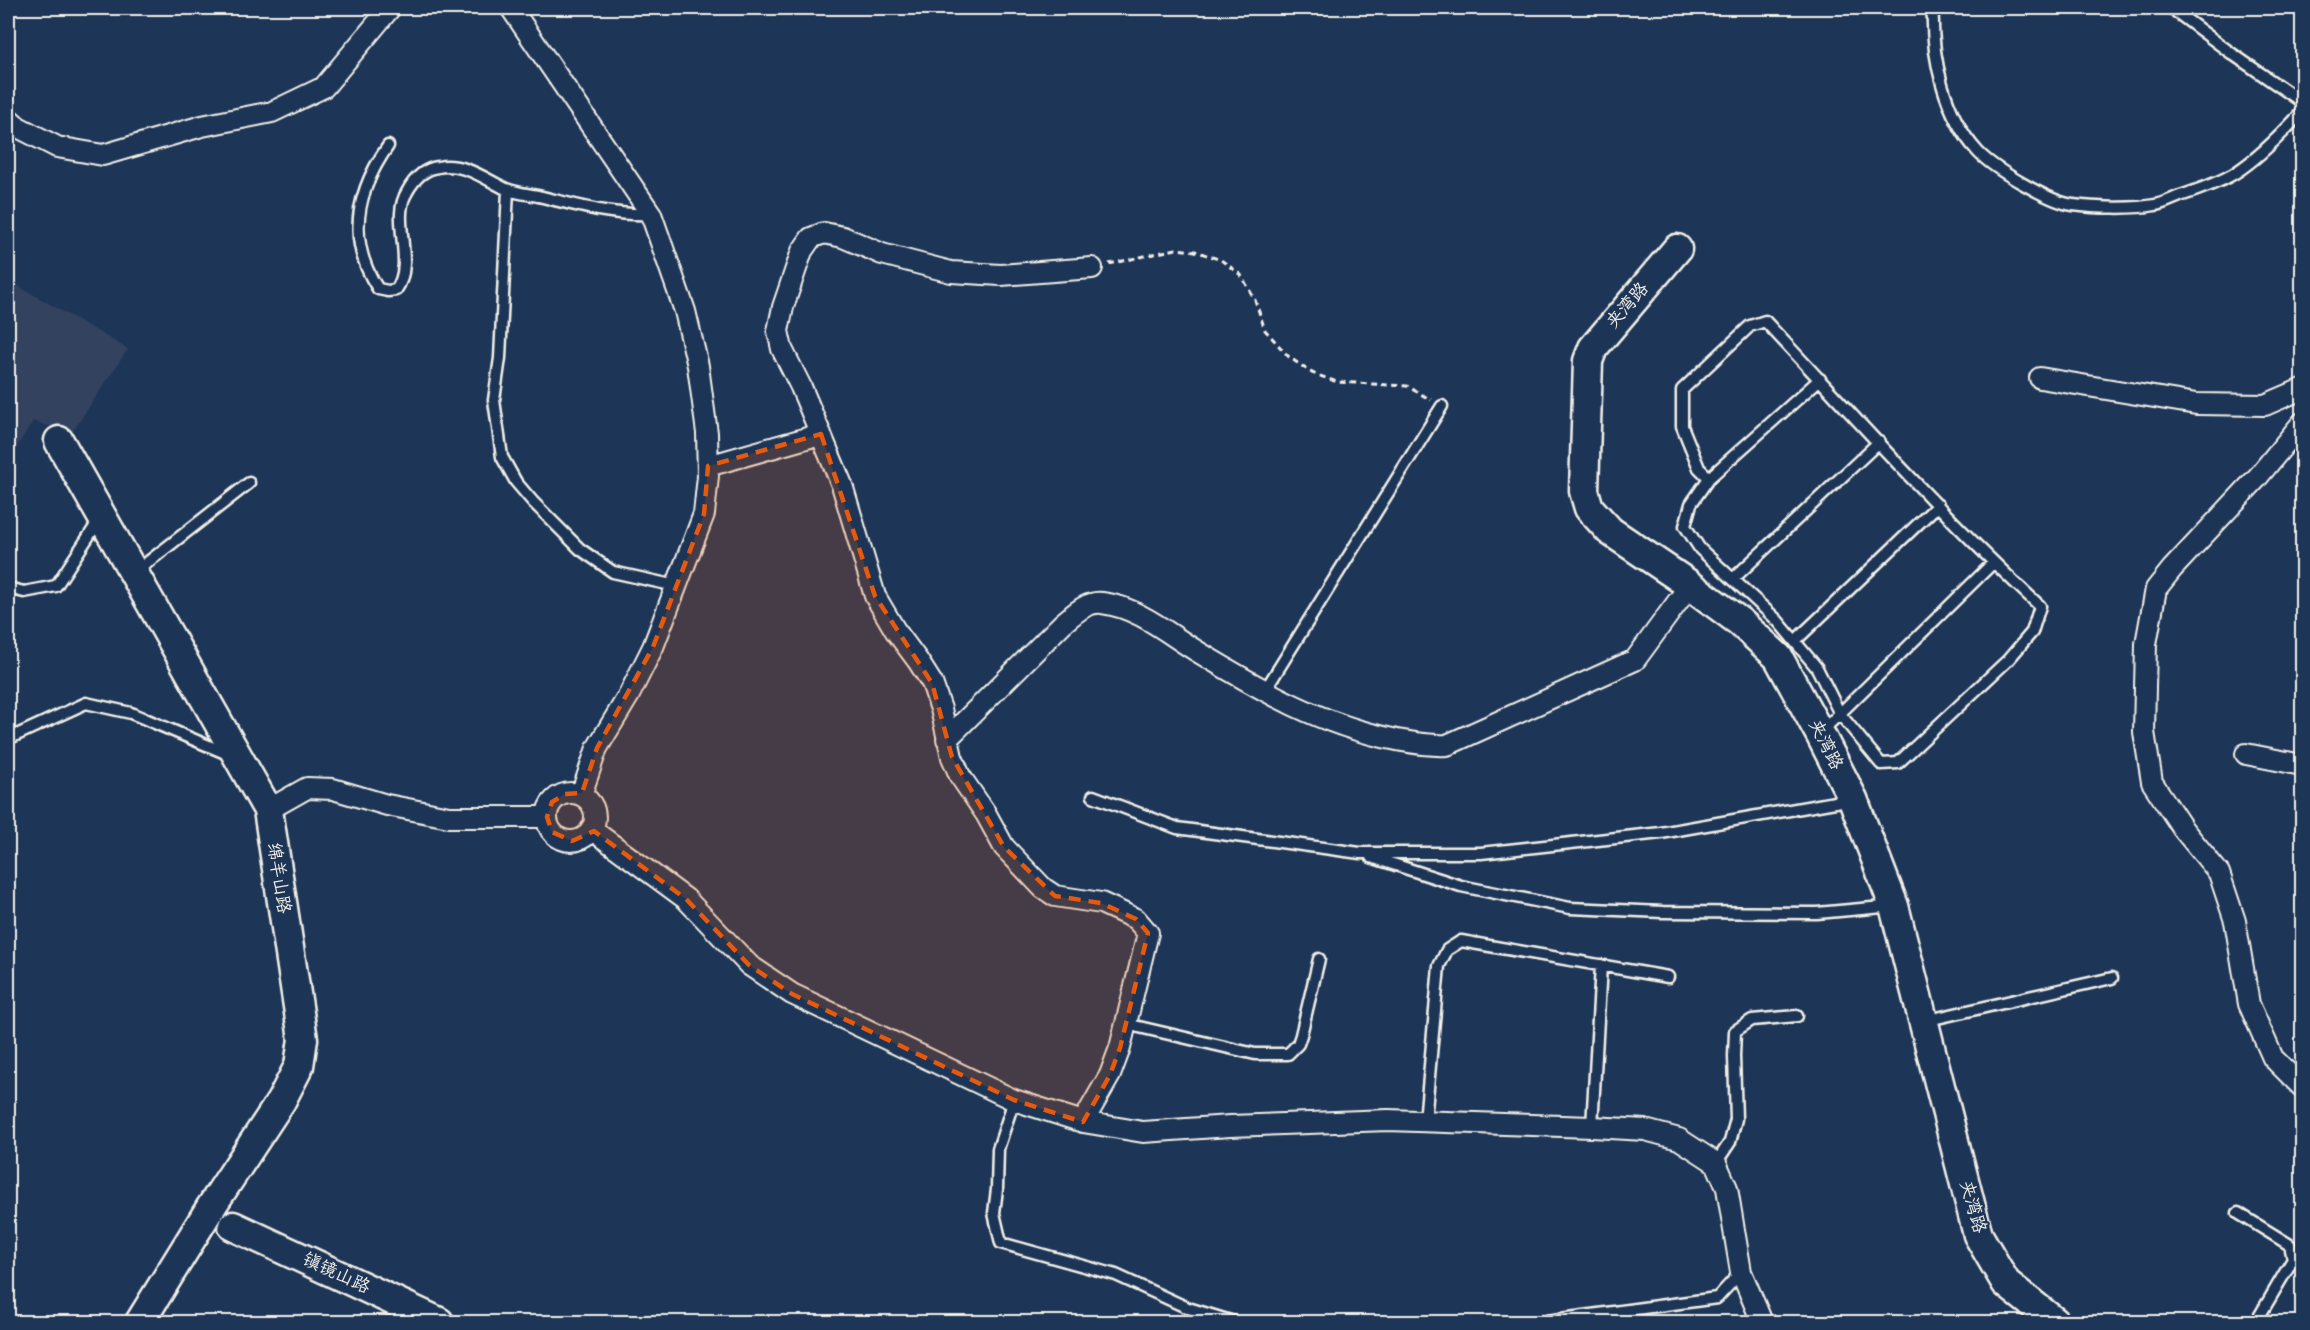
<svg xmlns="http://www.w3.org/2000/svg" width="2310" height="1330" font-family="Kalam,'LXGW WenKai TC',sans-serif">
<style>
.built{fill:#33425f}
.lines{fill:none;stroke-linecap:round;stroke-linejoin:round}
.lane-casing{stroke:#f4f1e8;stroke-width:15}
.street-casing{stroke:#f4f1e8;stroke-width:24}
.secondary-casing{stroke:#f4f1e8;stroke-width:33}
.path{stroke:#f4f1e8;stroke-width:3;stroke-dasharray:6 4.5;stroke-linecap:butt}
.lane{stroke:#1d3557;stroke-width:10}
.street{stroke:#1d3557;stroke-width:20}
.secondary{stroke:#1d3557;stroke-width:28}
.marked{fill:#e8590c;fill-opacity:0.2;stroke:#e8590c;stroke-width:4.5;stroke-dasharray:12 8;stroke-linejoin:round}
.labels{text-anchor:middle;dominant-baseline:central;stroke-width:4.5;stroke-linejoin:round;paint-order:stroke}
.street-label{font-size:18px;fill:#f4f1e8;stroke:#1d3557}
</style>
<rect width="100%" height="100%" fill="#1d3557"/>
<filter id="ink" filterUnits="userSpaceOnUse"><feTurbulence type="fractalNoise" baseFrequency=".0167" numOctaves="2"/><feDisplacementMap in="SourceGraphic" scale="12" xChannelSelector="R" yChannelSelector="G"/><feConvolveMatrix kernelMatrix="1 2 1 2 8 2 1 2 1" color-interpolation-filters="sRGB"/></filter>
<g filter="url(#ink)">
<path class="built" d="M8,280L128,349L71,434L33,421L8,461Z"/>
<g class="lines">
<defs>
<path id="lane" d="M1933,8C1931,56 1944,115 1978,152C1994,169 2050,202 2073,205C2094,208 2134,209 2155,205C2163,204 2172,199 2180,196C2198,190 2219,183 2235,173C2260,157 2283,133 2302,112
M2171,8L2231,53L2302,102
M388,146C356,192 346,240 378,289L388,291L396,290C416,262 390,219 407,192C414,179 423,169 438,167C464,162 485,179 506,189C516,193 528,194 538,196C576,205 611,216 651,214
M508,190L500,358L494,400L502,457L516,482L533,502L580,549L613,572L676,586
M1709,478L1699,468L1682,426V390L1750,326L1765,321C1855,417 1943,517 2040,606L2032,632L2008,660L1898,763L1881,764L1840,714L1817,668L1777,620L1700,549L1685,526L1691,504L1709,478L1820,379
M134,573L249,483
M1733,579L1879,442
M8,588L24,592L56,586L100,519
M1795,641L1938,505
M1264,692L1442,406
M1820,733L1993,563
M8,739L86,703L131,713L230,755
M1093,796L1177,828L1360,853H1481L1661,833L1852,799
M1371,857L1461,886L1570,908L1663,912L1817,913L1894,906
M1924,1021L2112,978
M1126,1024L1255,1054H1288L1298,1044L1301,1035L1319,959
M1014,1100L998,1149L997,1189L994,1213L1001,1243L1116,1275L1188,1308L1234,1322
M1425,1121L1439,966L1447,950L1461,941L1668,977
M1592,1127L1601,965
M1716,1163L1730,1142L1736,1119L1734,1056L1735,1031L1752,1020L1797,1016
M2238,1213L2290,1245L2293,1259L2256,1322
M1539,1322L1717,1298L1741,1272"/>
<path id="street" d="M511,8L651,214L685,311L698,366L707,433L708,476L704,514L653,647L629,695L597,748L581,795
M8,118L18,127L57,147L103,155L202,126L272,112L324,87L390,8
M2040,378L2196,404L2265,405L2302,389
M2302,423L2257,478L2172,569L2156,589L2146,644L2144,732L2152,782L2183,829L2219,873L2235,921L2249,1004L2273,1058L2302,1087
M708,466L821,434
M947,739L1063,623C1074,614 1087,601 1102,603C1137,607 1166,632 1195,650C1261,690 1320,725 1397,740C1414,743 1430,746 1447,745L1635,660L1690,585
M2246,754L2302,765
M547 817a24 24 0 1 1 48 0a24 24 0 1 1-48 0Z
M268,810L307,788L333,789L387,805L449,817H547
M591,829L686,899L749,965L792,994L1014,1100L1083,1122L1143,1132L1230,1126L1388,1120L1592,1127L1645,1130L1679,1139L1716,1163L1727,1188L1741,1272L1762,1322
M1083,1122L1110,1075L1120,1048L1148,933L1136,919L1101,903L1055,896L1043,888L1004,847L986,814L960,776L952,757L941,709L932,683L918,661L895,630L875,596L842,485L801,387L782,349L778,331L783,307L802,251L811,238L824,233L843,237L882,254L951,272L1001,275L1092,268"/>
<path id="secondary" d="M1677,249L1593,348L1588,361L1584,491L1589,508L1610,531L1690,585L1740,622L1778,657L1820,734L1853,799L1894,906L1978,1235L2006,1283L2055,1322
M59,441L268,810L303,1039L299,1066L281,1101L211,1207L140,1322
M233,1226L439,1322"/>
</defs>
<use href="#lane" class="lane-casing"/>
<use href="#street" class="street-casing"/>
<use href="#secondary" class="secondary-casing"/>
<path class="path" d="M1109,264L1176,249L1195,251L1221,260L1241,275L1255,300L1265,330L1289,357L1312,373L1337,382L1407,386L1431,400"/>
<use href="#lane" class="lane"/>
<use href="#street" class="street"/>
<use href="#secondary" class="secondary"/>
</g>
</g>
<path class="marked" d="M821,434L875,596L932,683L952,757L1004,847L1055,896L1101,903L1136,919L1148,933L1120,1048L1110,1075L1083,1122L1014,1100L792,994L749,965L686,899L594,831L572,841L552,832L547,817L552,802L565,794L582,793L597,748L653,647L704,514L708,466Z"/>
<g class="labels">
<g class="street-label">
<text transform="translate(1628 306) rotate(-49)">夹湾路</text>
<text transform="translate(1825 745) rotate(63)">夹湾路</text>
<text transform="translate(278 878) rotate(81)">绵羊山路</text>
<text transform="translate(1972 1207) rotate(74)">夹湾路</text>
<text transform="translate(336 1274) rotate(25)">镇镜山路</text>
</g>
</g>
<rect width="2310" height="1330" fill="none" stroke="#1d3557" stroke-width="30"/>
<rect x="15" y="15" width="2280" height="1300" fill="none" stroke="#f4f1e8" stroke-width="2" filter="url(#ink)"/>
</svg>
